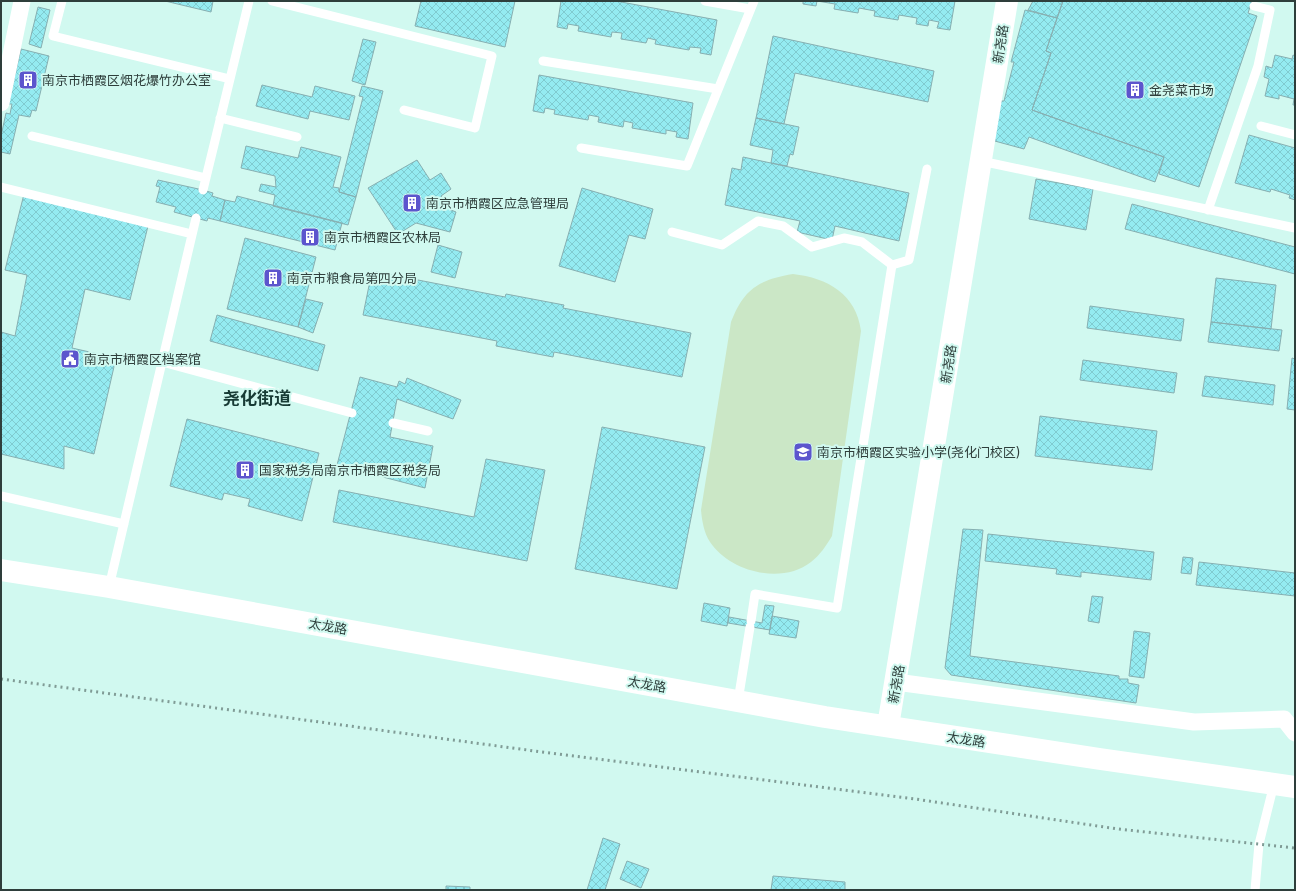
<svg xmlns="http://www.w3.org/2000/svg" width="1296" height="891" font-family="Cabin,'Noto Sans SC',sans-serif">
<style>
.pitch{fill:#cbe7c6}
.building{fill:url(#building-cross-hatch);stroke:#87afb1}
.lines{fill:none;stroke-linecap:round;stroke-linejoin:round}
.lane{stroke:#fff;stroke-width:9}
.street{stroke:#fff;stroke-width:17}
.secondary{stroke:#fff;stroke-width:22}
.rail{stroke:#809c96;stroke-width:3;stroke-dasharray:2 4;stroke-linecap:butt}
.labels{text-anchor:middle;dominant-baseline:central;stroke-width:4;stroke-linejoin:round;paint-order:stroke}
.street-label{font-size:13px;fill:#2e3e3b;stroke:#d1f9f0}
.poi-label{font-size:13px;fill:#2e3e3b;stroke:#d1f9f0;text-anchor:start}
.district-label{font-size:17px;font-weight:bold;fill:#173b35;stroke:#d1f9f0}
</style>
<defs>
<pattern id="building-cross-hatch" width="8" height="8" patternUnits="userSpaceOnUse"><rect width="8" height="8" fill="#94ebf1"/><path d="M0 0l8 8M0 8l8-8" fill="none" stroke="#80cbd0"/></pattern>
</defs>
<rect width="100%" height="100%" fill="#d1f9f0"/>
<path class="pitch" d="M793,274C828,278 856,294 861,331L832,536C826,546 820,555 811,562C782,585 730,572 710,542C704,533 702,521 701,510L731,322C744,289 758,280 793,274Z"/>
<path class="building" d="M165,1H213L211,12Z
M421,1H515L505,47L415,26Z
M561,1H616L717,20L711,55L700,53L701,48L690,47L689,50L655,44L656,40L648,38L646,43L621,39L622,33L612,32L611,37L578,31L579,26L568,24L567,29L557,27Z
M803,1H955L950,30L937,28L939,22L929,20L928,26L916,24L917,18L899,15L898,20L874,16L875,11L859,8L858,13L834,9L835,4L817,1L816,6L803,4Z
M1033,1H1063L1057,18L1028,10Z
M1063,1H1252L1248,13L1257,16L1199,187L1159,174L1164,157L1032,110L1051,53L1046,51Z
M38,7L50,10L41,48L29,44Z
M1025,10L1057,18L1046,51L1051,53L1032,110L1164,157L1155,182L1029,137L1024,149L991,140L1001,101H1004L1014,62H1011Z
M773,36L934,71L928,102L795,73L784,124L756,118Z
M363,39L376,42L365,85L352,81Z
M21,49L49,56L36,111L32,110L30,117L19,115L10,154L1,152V136L6,113L10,114L12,104H8Z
M1275,55L1292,59L1293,55L1295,56V105H1293L1294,99L1279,95V99L1265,96L1269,79L1264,77L1266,66L1272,68Z
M539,75L693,103L688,139L676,137L677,132L666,130V134L632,128L633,123L624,121L623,127L598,122L599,117L589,115L588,120L554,114L555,110L545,108L544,113L533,111Z
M262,85L312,97L315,86L355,96L349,120L310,111L308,119L256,106Z
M362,86L383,91L356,197L339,192L363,97L359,96Z
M756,118L799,127L793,155L790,154L787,166L771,163L773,150L750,145Z
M1249,135L1295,148V200L1289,198L1290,195L1271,189L1270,192L1235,183Z
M246,146L298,158L301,147L341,157L333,187L339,188V192L356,197L348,225L273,206L275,195L259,191L261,184L276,187L275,176L241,168Z
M743,157L909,193L899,241L835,226L832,240L797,232L800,221L725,205L732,168L741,170Z
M417,160L430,180L441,173L451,189L441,196L451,210L456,212L450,232L416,223L398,234L368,188Z
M1036,179L1093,189L1086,230L1029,219Z
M158,180L203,190L213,193L212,196L225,200L220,221L208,218L207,221L174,212L176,207L156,202L160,187L156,186Z
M582,188L653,209L645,239L629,235L615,282L559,266Z
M24,194L148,226L130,300L85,289L72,348L116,358L94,454L64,446V469L1,454V332L15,336L27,275L5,270Z
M237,196L342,223L335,250L220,221L225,200L235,202Z
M1132,204L1295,247V274L1125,229Z
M245,238L316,257L298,327L227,309Z
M438,245L462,252L455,278L431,272Z
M372,271L505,297L506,294L564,305L563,308L691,333L682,377L554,352L553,357L496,346L497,341L363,315Z
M1216,278L1276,285L1271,329L1211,322Z
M306,299L323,303L313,333L298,327Z
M1090,306L1184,319L1181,341L1087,328Z
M217,315L325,345L318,371L210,341Z
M1211,322L1282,330L1279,351L1208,342Z
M1292,358L1295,359V410L1287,409Z
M1083,360L1177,373L1174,393L1080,380Z
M1205,376L1275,385L1273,405L1202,396Z
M360,377L397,387L399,381L405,384L407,378L461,400L453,419L397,399L390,437L433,446L425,488L337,465Z
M1040,416L1157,431L1152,470L1035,456Z
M187,419L319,453L302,521L248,506L250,499L224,493L222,500L170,486Z
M602,427L705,447L677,589L575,569Z
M486,459L545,470L527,561L333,522L339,490L474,517Z
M963,529L983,530L970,656L1119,676V679H1128V683L1139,685L1136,703L951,675L945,668Z
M988,534L1154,552L1151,580L1081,572V577L1056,574L1057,569L985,561Z
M1183,557L1193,558L1191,574L1181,573Z
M1199,562L1295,573V596L1196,585Z
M1092,596L1103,597L1099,623L1088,621Z
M704,603L730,608L727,626L701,621Z
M765,605L774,606L770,630L728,623L729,617L762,623Z
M772,616L799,621L796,638L769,634Z
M1134,631L1150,633L1144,678L1129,676Z
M603,838L620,844L605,890H587Z
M627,861L649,869L641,888L620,879Z
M773,876L845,882V890H771Z
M446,886L470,887V890H446Z"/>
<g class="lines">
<path class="lane" d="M62,1L53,36L230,79
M272,1L492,56L475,128L404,110
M705,1L750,9
M543,61L718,89
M220,118L297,137
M1261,126L1295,135
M32,136L206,178
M581,148L687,166L754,1
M981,161L1295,228
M1,187L192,234
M203,190L249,1
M1208,210L1258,66L1270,10L1254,6
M672,232L722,245L758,221L783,226L812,247L844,238L862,242L892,265L837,608L755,594L751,621
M892,265L909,260L927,169
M162,362L352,413
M393,423L428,431
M1,496L124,524
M109,587L196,218
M738,701L750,627
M1255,890L1259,844L1274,784"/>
<path class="street" d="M1,103L22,1
M896,682L1194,722L1284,719L1295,733"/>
<path class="secondary" d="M1,570L109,587L825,717L1100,759L1295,787
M888,726L1007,1"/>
<path class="rail" d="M1,679L542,752L915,799L1118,829L1295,848"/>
</g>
<defs>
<symbol id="building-square" viewBox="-11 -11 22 22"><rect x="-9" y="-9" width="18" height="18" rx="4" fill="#5c55cd" stroke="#d1f9f0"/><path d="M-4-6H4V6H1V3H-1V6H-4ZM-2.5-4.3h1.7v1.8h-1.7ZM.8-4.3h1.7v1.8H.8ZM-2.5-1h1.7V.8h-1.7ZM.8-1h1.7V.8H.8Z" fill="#fff"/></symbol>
<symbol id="civic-square" viewBox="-11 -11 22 22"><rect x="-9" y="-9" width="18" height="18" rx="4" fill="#5c55cd" stroke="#d1f9f0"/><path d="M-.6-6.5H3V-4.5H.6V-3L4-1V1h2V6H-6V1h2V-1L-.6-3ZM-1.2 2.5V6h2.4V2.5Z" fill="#fff"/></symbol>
<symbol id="school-square" viewBox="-11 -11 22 22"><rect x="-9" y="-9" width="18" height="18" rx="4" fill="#5c55cd" stroke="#d1f9f0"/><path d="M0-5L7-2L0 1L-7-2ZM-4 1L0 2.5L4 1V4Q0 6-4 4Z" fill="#fff"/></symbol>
</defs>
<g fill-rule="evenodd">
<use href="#building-square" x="17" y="69" width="22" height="22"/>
<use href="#building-square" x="1124" y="79" width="22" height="22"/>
<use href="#building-square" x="401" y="192" width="22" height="22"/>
<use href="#building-square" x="299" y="226" width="22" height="22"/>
<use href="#building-square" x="262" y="267" width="22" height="22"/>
<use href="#civic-square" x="59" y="348" width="22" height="22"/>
<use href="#school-square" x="792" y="441" width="22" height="22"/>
<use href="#building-square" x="234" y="459" width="22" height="22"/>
</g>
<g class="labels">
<g class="street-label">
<text transform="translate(1000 44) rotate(-81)">新尧路</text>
<text transform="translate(948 364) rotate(-81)">新尧路</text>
<text transform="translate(328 626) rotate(10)">太龙路</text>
<text transform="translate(647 684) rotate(10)">太龙路</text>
<text transform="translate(896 684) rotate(-80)">新尧路</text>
<text transform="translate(966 739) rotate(9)">太龙路</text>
</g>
<g class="poi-label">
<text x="42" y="80">南京市栖霞区烟花爆竹办公室</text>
<text x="1149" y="90">金尧菜市场</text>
<text x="426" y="203">南京市栖霞区应急管理局</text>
<text x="324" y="237">南京市栖霞区农林局</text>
<text x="287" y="278">南京市粮食局第四分局</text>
<text x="84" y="359">南京市栖霞区档案馆</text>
<text x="817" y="452">南京市栖霞区实验小学(尧化门校区)</text>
<text x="259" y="470">国家税务局南京市栖霞区税务局</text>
</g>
<g class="district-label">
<text x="257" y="398">尧化街道</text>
</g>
</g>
<rect width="1296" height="891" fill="none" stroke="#2e3e3b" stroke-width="4"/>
</svg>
